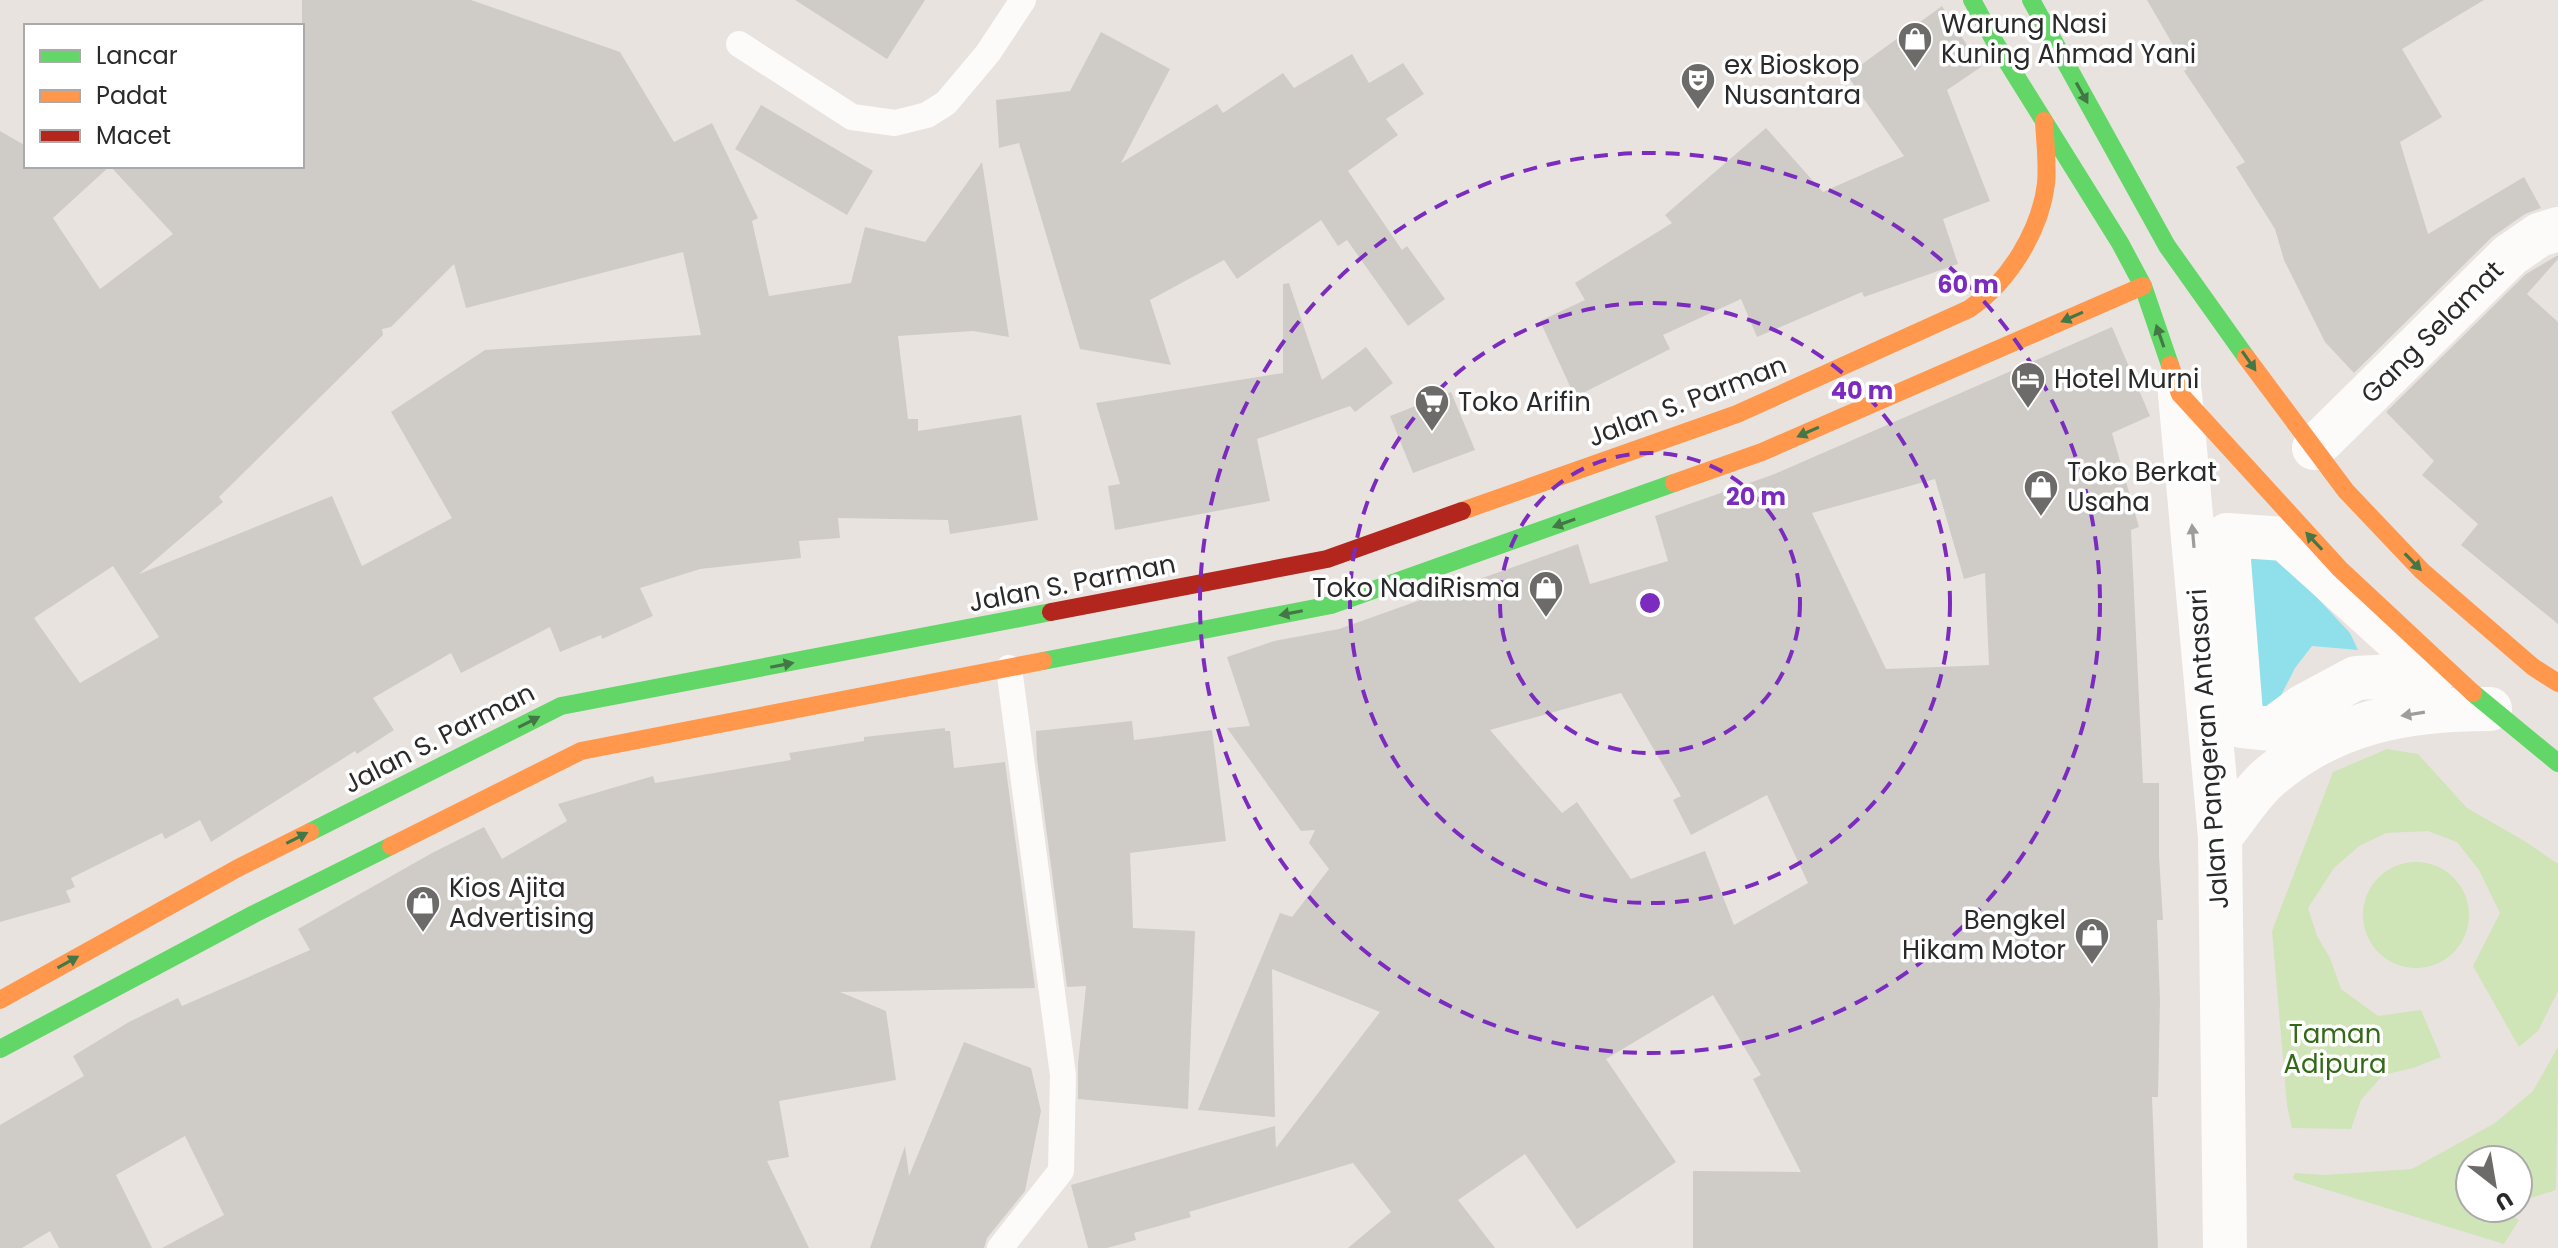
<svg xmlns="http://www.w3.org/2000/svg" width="2558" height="1248" font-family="Poppins,sans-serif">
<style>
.green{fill:#cfe4b7}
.water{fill:#90e0ec}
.building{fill:#cfccc8;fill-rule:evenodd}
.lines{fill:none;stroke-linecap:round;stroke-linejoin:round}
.lane{stroke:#fcfbfa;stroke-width:26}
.street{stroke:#fcfbfa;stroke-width:44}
.fast{stroke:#63d668;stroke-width:18}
.slow{stroke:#ff974d;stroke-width:18}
.jam{stroke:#b3261e;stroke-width:18}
.oneway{fill:#447746}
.oneway2{fill:#9e9d9c}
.ring{fill:none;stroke:#7b2cbf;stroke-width:4;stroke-dasharray:14 10}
.labels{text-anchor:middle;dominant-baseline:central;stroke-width:7;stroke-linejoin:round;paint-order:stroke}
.poi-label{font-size:26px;fill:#2a2a2a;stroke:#fff;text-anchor:start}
.street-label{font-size:26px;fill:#2a2a2a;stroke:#fff}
.park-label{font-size:26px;fill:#336918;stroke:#fff}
.centre{fill:#7b2cbf;stroke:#fff;stroke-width:4}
.ring-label{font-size:24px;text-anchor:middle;font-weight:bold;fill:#7b2cbf;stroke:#fff;stroke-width:7;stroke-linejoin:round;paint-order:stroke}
</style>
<rect width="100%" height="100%" fill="#e8e3df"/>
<path class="green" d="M2387,749L2418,754L2467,808L2526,842L2558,864V991L2538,1031L2519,1047L2473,966L2500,913L2479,870L2457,842L2428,831L2386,833L2359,846L2334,868L2308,908L2317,936L2330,958L2341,989L2378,1016L2421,1010L2441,1057L2413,1068L2383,1075L2361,1100L2351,1129L2292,1128L2287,1105L2272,931L2333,772Z
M2363 915a53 53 0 1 1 106 0a53 53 0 1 1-106 0Z
M2558,1047L2556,1190L2518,1202V1160H2470V1208H2500L2519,1220L2504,1244L2295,1180L2293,1177L2295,1173L2324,1175L2412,1169L2495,1123L2533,1091Z"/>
<path class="water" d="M2271,548L2350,633L2358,650L2312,646L2295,668L2271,715H2253L2239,549Z"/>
<path class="building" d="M302,0H471L620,52L674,142L712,123L758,218L752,221L769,296L851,283L865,227L925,242L982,162L1009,337L973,331L898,336L908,419H918V431L1021,415L1038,520L950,534L948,520L838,518L840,538L799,541L801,558L700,569L640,588L653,616L602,639L601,635L560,652L550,627L461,673L451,653L373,698L394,730L357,754L355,751L211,842L200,820L165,839L162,833L71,878L75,887L66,891L71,902L0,922V131L26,146V166H110L53,218L100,289L173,234L110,166H302ZM683,252L701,335L485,350L391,412L452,518L362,566L332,496L139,574L223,502L219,497L383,335L382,329L391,327L454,264L466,308ZM113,566L159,637L80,683L34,618Z
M795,0H925L887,59Z
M2147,0H2484L2402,49L2442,117L2400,142L2428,234L2524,177L2541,208L2525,214L2492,237L2354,373L2325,342L2284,260L2275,229L2236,167L2245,162L2184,71L2187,69Z
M1942,6L1981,67L1947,90L1990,201L1943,219L1958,264L1864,297L1862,292L1757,337L1741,299L1663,335L1670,349L1575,397L1540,321L1585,300L1575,283L1672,223L1665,215L1766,128L1823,192L1904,156L1847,75Z
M1101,32L1170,69L1121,163L1217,104L1223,113L1283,73L1294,88L1352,54L1369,83L1403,63L1424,94L1386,119L1398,135L1348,171L1402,250L1407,246L1445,299L1408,326L1347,240L1338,246L1321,220L1237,279L1224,260L1150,300L1171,365L1080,349L1019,143L999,148L996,100L1070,91Z
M761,105L873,171L847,215L735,149Z
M2558,255V259L2527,294L2558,322V624L2461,545L2478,524L2422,475L2434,461L2386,412L2526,274Z
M1289,283L1322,380L1366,347L1393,383L1355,412L1350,406L1257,439L1270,501L1115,530L1108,486L1120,484L1096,403L1283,373V284Z
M2112,327L2150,416L2112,433L2139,527L2131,530L2143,783H2159V856L2163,920H2157L2160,1001L2158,1097H2152L2158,1248H1693V1171L1801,1172L1753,1079L1761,1075L1713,995L1606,1059L1676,1162L1577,1229L1525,1154L1458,1200L1495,1248H1348L1391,1212L1353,1163L1189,1212L1191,1217L1134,1233L1136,1240L1107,1248H1088L1071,1185L1275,1126L1276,1148L1380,1012L1272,969L1275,1117L1198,1110L1280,913L1292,917L1329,869L1309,843L1315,830L1301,831L1227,728L1250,726L1227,657L1274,641L1339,629L1578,544L1590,584L1668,561L1655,516L1772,475ZM1935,479L1964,579L1985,573L1989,665L1886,669L1812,513ZM1621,693L1681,796L1673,800L1691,835L1767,795L1808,883L1734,925L1705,851L1631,879L1577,802L1562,813L1490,730Z
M1451,392L1475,450L1413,473L1390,416Z
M1132,721L1134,740L1212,730L1226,841L1130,853L1133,928L1195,931L1188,1109L1078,1099V1064L1086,986L1067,987L1037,759L1036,731Z
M945,728V731H950L954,768L1005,762L1035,988L840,992L886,1011L896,1080L779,1101L789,1157L767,1161L809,1248H162L224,1215L185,1136L116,1175L152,1248H59L50,1231L22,1248H0V1125L84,1076L73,1056L129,1022L178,998L182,1006L310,950L298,929L432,853L484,827L502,859L567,821L558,804L653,776L655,783L791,760L789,753L864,741V737Z
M964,1042L1031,1068L1041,1111L1025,1191L987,1238L984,1248H870L905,1146L909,1176Z"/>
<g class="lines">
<path class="lane" d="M739,44L852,117L895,123L927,115L946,103L988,53L1023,0
M1000,1248L1061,1171L1063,1075L1009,668"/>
<path class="street" d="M2180,394L2220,837L2225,1248
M2314,448L2510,255L2539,235L2558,229
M2227,535L2285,539L2434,674L2356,678L2302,707L2272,729L2242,726Z
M2220,837C2235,819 2249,796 2266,780C2331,722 2406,709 2490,709"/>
<path class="fast" d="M1972,0L1996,44L2120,243L2143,286L2170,365
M2031,0L2167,246L2246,357
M1043,661L1331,605L1674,483
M2473,693L2558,763
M310,832L561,706L1051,612
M0,1049L254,914L391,846"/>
<path class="slow" d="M2246,357L2346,491L2422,571L2533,667L2558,683
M2170,365L2180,394L2340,569L2473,693
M1674,483L1762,452L2143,286
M1462,511L1737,414L1969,309C2009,282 2040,231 2046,184C2048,164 2045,141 2044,121
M391,846L581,751L1043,661
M0,1000L238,868L310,832"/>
<path class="jam" d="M1051,612L1327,559L1462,511"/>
</g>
<defs><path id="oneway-solid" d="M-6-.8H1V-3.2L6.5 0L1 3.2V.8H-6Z" transform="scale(2)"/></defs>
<g class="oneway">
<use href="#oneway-solid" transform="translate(2082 93) rotate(61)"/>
<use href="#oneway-solid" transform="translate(2072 317) rotate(156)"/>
<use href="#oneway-solid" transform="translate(2160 336) rotate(-109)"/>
<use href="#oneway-solid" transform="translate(2249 361) rotate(55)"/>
<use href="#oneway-solid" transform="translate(1808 432) rotate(156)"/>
<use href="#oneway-solid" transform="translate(1564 523) rotate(160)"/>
<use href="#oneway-solid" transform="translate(2314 541) rotate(-133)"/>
<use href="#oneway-solid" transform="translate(2413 562) rotate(46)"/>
<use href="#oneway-solid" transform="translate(1291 613) rotate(169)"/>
<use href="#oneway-solid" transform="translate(782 665) rotate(-11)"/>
<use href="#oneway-solid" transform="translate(529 722) rotate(-27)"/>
<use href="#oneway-solid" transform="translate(297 838) rotate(-27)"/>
<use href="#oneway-solid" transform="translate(68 962) rotate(-29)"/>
</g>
<g class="oneway2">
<use href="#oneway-solid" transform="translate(2193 536) rotate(-95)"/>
<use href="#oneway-solid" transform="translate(2413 714) rotate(171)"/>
</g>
<g class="ring">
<circle cx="1650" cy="603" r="150"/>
<circle cx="1650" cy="603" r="300"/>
<circle cx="1650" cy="603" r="450"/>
</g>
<defs>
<symbol id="shop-pin" viewBox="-11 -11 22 30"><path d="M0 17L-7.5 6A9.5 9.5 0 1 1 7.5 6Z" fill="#6c6b69" stroke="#fff"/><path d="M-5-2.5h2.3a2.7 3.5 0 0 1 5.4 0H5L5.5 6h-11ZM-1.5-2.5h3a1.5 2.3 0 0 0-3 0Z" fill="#fff"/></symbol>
<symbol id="theatre-pin" viewBox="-11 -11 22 30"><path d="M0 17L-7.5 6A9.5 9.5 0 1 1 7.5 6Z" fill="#6c6b69" stroke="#fff"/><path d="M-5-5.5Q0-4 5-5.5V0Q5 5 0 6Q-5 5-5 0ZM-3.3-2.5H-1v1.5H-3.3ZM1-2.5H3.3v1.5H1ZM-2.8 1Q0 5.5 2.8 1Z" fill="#fff"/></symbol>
<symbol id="hotel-pin" viewBox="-11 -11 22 30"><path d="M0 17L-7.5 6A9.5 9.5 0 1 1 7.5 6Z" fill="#6c6b69" stroke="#fff"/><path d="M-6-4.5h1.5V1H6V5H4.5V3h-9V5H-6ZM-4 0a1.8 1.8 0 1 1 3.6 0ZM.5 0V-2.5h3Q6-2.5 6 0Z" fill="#fff"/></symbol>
<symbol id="supermarket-pin" viewBox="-11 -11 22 30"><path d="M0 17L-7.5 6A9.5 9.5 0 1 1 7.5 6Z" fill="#6c6b69" stroke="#fff"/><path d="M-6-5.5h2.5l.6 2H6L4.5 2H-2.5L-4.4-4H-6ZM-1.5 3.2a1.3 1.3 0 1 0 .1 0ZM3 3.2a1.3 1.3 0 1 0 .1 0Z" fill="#fff"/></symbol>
</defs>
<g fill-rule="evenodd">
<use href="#shop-pin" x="1895" y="19" width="40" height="54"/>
<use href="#theatre-pin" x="1678" y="60" width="40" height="54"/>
<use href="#hotel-pin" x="2008" y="359" width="40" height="54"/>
<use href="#supermarket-pin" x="1412" y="382" width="40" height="54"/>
<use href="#shop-pin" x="2021" y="467" width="40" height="54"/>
<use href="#shop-pin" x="1526" y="568" width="40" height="54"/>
<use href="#shop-pin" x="403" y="883" width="40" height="54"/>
<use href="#shop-pin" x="2072" y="915" width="40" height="54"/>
</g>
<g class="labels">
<g class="poi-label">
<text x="1941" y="24">Warung Nasi<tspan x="1941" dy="30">Kuning Ahmad Yani</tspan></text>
<text x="1724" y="65">ex Bioskop<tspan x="1724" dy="30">Nusantara</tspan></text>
<text x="2054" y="379">Hotel Murni</text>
<text x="1458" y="402">Toko Arifin</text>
<text x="2067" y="472">Toko Berkat<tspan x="2067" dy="30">Usaha</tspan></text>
<text x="1520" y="588" text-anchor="end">Toko NadiRisma</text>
<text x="449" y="888">Kios Ajita<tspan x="449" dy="30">Advertising</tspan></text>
<text x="2066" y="920" text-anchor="end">Bengkel<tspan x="2066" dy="30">Hikam Motor</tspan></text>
</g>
<g class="street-label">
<text transform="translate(2432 332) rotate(-45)">Gang Selamat</text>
<text transform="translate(1687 401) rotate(-21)">Jalan S. Parman</text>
<text transform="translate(1072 583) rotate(-11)">Jalan S. Parman</text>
<text transform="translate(439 738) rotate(-27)">Jalan S. Parman</text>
<text transform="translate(2208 749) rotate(-94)">Jalan Pangeran Antasari</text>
</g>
<g class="park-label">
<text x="2335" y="1034">Taman<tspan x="2335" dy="30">Adipura</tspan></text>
</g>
</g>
<circle cx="1650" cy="603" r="12" class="centre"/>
<g class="ring-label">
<text x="1968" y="293">60 m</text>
<text x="1862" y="399">40 m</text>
<text x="1756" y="505">20 m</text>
</g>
<rect x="24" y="24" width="280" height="144" fill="#ffffff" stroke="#aaaaaa" stroke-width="2"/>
<rect x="40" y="50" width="40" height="12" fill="#63d668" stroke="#aaaaaa" stroke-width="2"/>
<text x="96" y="64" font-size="24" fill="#2a2a2a">Lancar</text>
<rect x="40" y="90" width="40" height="12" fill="#ff974d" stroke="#aaaaaa" stroke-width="2"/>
<text x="96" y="104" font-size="24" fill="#2a2a2a">Padat</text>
<rect x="40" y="130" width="40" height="12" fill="#b3261e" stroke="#aaaaaa" stroke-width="2"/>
<text x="96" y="144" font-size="24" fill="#2a2a2a">Macet</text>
<g transform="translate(2494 1184) rotate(149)"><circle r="38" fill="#ffffff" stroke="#aaaaaa" stroke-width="2"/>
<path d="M0-6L14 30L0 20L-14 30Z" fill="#6c6b69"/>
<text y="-12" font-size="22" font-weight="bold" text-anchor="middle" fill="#2a2a2a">U</text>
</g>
</svg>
